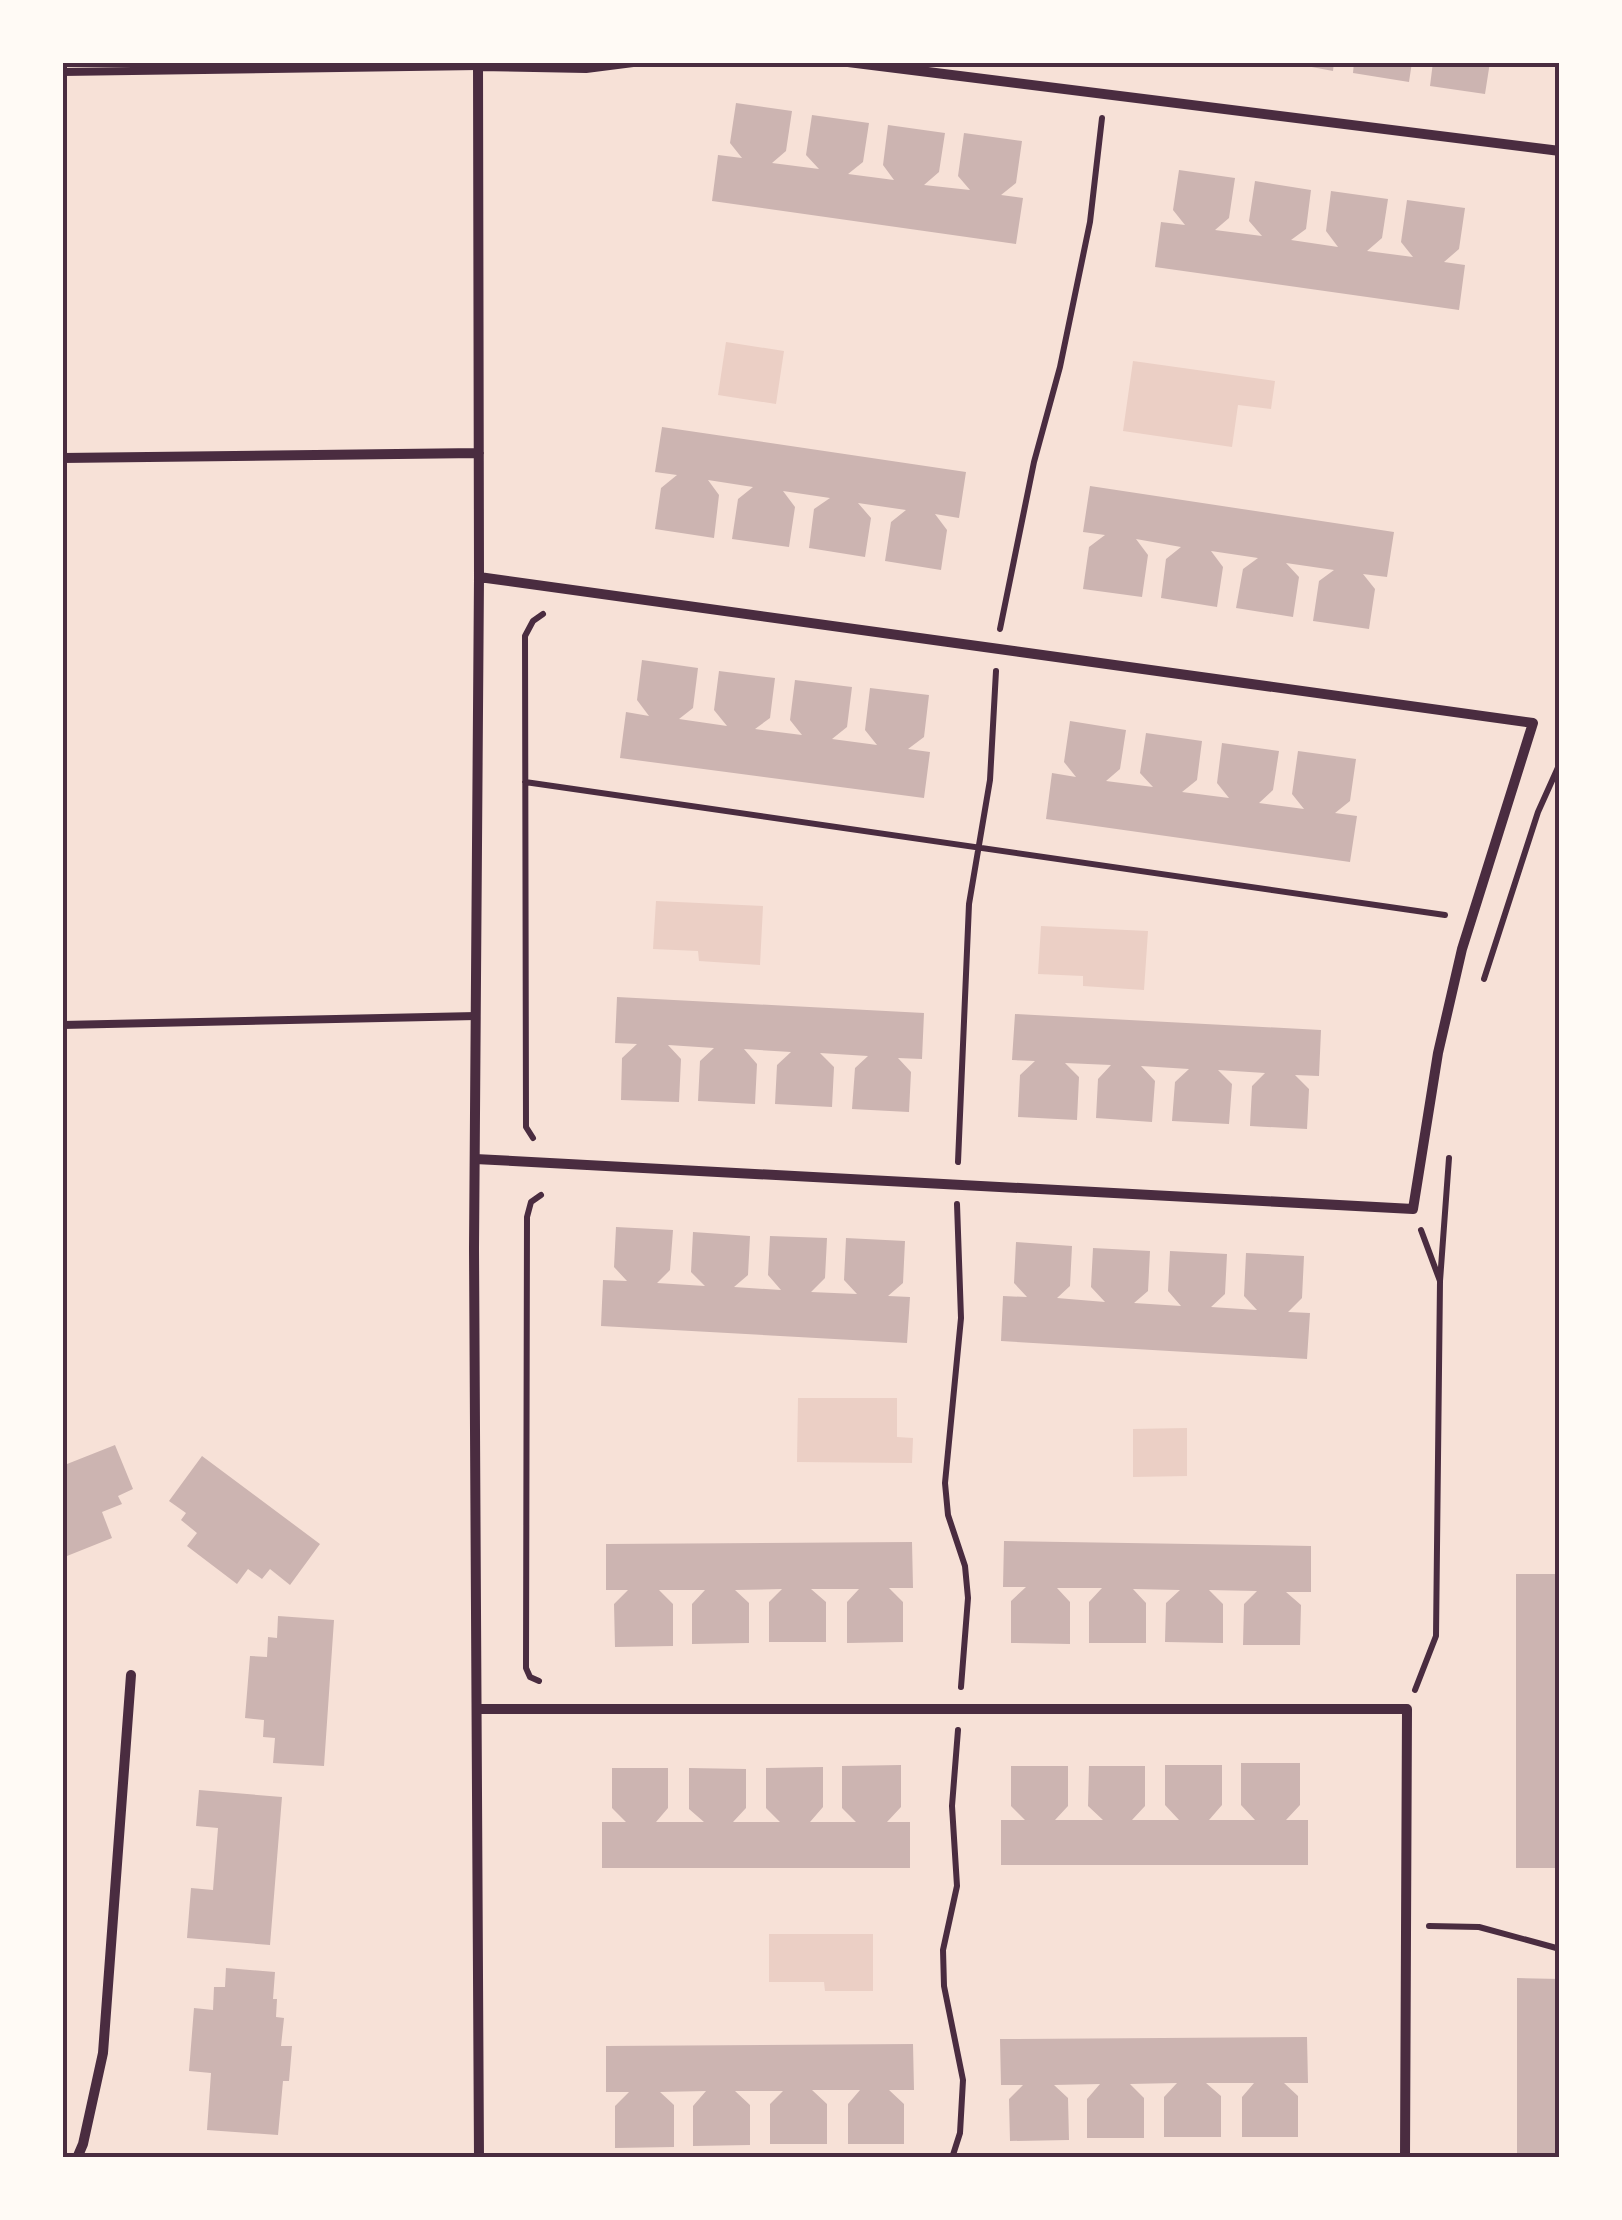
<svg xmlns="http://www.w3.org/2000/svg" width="1622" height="2220" font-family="Spectral,serif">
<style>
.green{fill:#ebcfc5}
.building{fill:#ccb4b1}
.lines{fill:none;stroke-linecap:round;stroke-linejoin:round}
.path{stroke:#4a2c40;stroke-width:6}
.service{stroke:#4a2c40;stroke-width:8}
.minor{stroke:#4a2c40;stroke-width:10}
.neatline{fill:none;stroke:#4a2c40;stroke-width:4}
</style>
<rect width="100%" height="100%" fill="#f7e1d7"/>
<path class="green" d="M726,342L784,351L776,404L718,395Z
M1133,361L1275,381L1271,409L1238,405L1232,447L1123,431Z
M656,901L763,906L760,965L699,961L698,951L653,949Z
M1041,926L1148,931L1144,990L1083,986V976L1038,974Z
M798,1398H897V1437L913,1438L912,1463L797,1462Z
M1187,1428V1476L1133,1477V1429Z
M769,1934H873V1991H825L824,1982H769Z"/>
<path class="building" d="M1285,62H1334L1333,71Z
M1354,62H1412L1409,82L1353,73Z
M1433,62H1490L1485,94L1430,86Z
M736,103L792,111L786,151L772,163L819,169L806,155L812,115L869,123L863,162L848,174L894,180L883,165L888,125L945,133L939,172L924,185L970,190L958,176L964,133L1022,141L1016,183L1001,195L1023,198L1016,244L712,201L718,155L742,158L730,143Z
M1179,170L1235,178L1229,218L1215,230L1262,236L1249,221L1255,181L1311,190L1306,229L1291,240L1338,247L1326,231L1331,191L1388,199L1382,238L1367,251L1413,257L1401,242L1407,200L1465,208L1459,249L1444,262L1465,265L1459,310L1155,267L1161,222L1185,225L1173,210Z
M662,427L966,472L959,518L935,514L947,530L941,570L885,561L891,522L906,510L858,503L871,518L865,557L809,548L814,509L830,498L783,491L795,507L789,547L732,539L738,499L753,487L708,480L719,495L714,538L655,529L661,488L677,475L655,472Z
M1090,486L1394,532L1387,577L1363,574L1375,589L1369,629L1313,621L1319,581L1334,570L1286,563L1299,577L1293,617L1236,608L1243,569L1258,558L1211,551L1223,567L1217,607L1161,598L1166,559L1181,547L1136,539L1148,555L1142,597L1083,589L1089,547L1105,535L1083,532Z
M642,660L698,668L693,708L679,719L727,726L714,710L719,671L775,678L770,718L755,729L802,735L790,720L795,680L852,687L847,727L832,739L877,745L865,730L870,688L929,695L924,737L908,749L930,752L924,798L620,758L626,712L649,716L637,700Z
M1070,721L1126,730L1120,769L1106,781L1153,787L1140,773L1146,733L1202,741L1197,780L1182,792L1229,798L1217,783L1222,743L1279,751L1273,790L1259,803L1304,809L1292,794L1298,751L1356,759L1350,801L1335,813L1357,816L1350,862L1046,819L1052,773L1076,777L1064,762Z
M617,997L924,1013L922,1059L898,1058L911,1072L909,1112L852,1109L855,1068L868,1056L820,1053L834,1067L832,1107L775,1104L777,1065L791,1052L744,1049L757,1064L755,1104L698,1101L700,1061L714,1048L668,1045L681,1059L679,1102L621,1100L622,1058L637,1044L615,1043Z
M1015,1014L1321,1030L1319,1076L1295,1075L1309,1089L1307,1129L1250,1126L1252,1086L1265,1073L1218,1070L1232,1084L1229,1124L1172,1121L1175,1082L1189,1069L1141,1066L1155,1081L1152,1122L1096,1118L1098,1079L1111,1065L1065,1063L1079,1077L1077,1120L1018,1117L1020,1075L1035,1061L1012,1060Z
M616,1227L673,1230L670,1270L657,1283L705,1286L691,1272L693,1232L750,1236L748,1275L734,1287L781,1290L768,1275L770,1236L827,1238L825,1278L811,1292L857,1294L844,1280L846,1238L905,1241L903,1283L888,1296L910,1297L907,1343L601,1326L603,1280L627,1281L614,1267Z
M1016,1242L1072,1246L1070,1286L1057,1298L1105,1302L1091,1287L1093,1248L1150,1251L1148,1291L1134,1303L1181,1306L1168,1291L1170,1251L1227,1254L1225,1294L1211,1307L1257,1310L1244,1296L1246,1253L1304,1256L1302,1298L1288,1312L1310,1313L1307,1359L1001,1341L1003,1296L1027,1297L1014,1283Z
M115,1445L133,1489L118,1496L122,1504L102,1512L112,1538L62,1558V1466Z
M202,1456L320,1544L290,1585L270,1569L262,1579L248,1569L237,1584L187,1546L197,1533L181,1520L186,1513L169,1501Z
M1004,1541L1311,1546V1592H1286L1301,1605L1300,1645H1243L1244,1604L1257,1591L1209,1590L1223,1604V1643L1165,1642L1166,1603L1180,1590L1133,1589L1146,1603V1643H1089V1602L1102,1588H1057L1070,1602V1644L1011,1643V1601L1026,1587H1003Z
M912,1542L913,1588H889L903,1602V1642L847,1643V1602L859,1589H811L826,1602V1642H769V1602L782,1589L735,1590L749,1603V1643L692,1644V1604L705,1590H659L673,1604V1646L615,1647L614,1604L628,1590H606V1544Z
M1516,1574H1560V1868H1516Z
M278,1616L334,1620L324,1766L273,1763L275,1738L263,1737L264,1720L245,1718L250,1656L267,1657L268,1637L277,1638Z
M1241,1763H1300V1805L1286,1820H1308V1865H1001V1820H1025L1011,1806V1766H1068V1806L1055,1820H1103L1088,1806L1089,1766H1145V1806L1132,1820H1179L1165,1805V1765H1222V1805L1209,1820H1255L1241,1805Z
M901,1765V1807L887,1822H910V1868H602V1822H626L612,1808V1768H668V1808L656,1822H704L689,1809V1768L746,1769V1808L733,1822H780L766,1808V1768L823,1767V1807L810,1822H856L842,1808V1766Z
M199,1790L282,1797L270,1945L187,1938L191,1888L213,1890L218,1828L196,1826Z
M226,1968L275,1972L273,1999H277L276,2017L284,2018L281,2046H292L289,2081H283L278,2135L207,2130L211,2073L189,2071L194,2008L213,2010L214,1987H225Z
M1517,1978L1560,1979V2158H1517Z
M1307,2037L1308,2083H1284L1298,2096V2137H1242V2097L1254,2083H1206L1221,2096V2137H1164V2097L1177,2083L1130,2084L1144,2098V2138H1087V2099L1100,2084L1054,2085L1068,2098L1069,2140L1010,2141L1009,2099L1023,2085H1001L1000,2039Z
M913,2044L914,2090H889L904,2104V2144H848V2104L860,2090H812L827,2104V2144H770V2104L783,2091H735L750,2105V2145L693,2146V2106L706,2091L660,2092L674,2105V2147L615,2148V2106L629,2092H606V2046Z"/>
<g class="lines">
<path class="path" d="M1000,629L1034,462L1060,367L1090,222L1102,118
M525,782L1445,915
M1484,979L1538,812L1560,763
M533,1138L526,1127L525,636L533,621L543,614
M958,1162L969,904L990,780L996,671
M957,1204L961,1318L945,1483L948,1515L965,1566L968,1598L961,1687
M1440,1281L1449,1158
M539,1681L530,1677L526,1668L527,1217L531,1202L541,1195
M1415,1690L1436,1636L1440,1281L1421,1230
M1429,1926L1479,1927L1560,1949
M952,2158L960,2133L963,2080L944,1986L943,1950L957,1886L952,1806L958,1730"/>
<path class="service" d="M62,72L478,66
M62,1025L476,1016"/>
<path class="minor" d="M478,62L479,577L474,1248L479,2158
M848,62L1560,151
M478,66L586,68L633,62
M62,458L479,453
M475,1159L1413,1209L1438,1053L1462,949L1533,723L479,577
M477,1709H1407L1405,2158
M77,2158L83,2144L103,2053L131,1675"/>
</g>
<rect width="1622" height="2220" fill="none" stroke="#fffaf5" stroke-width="130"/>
<rect x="65" y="65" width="1492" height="2090" class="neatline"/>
</svg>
